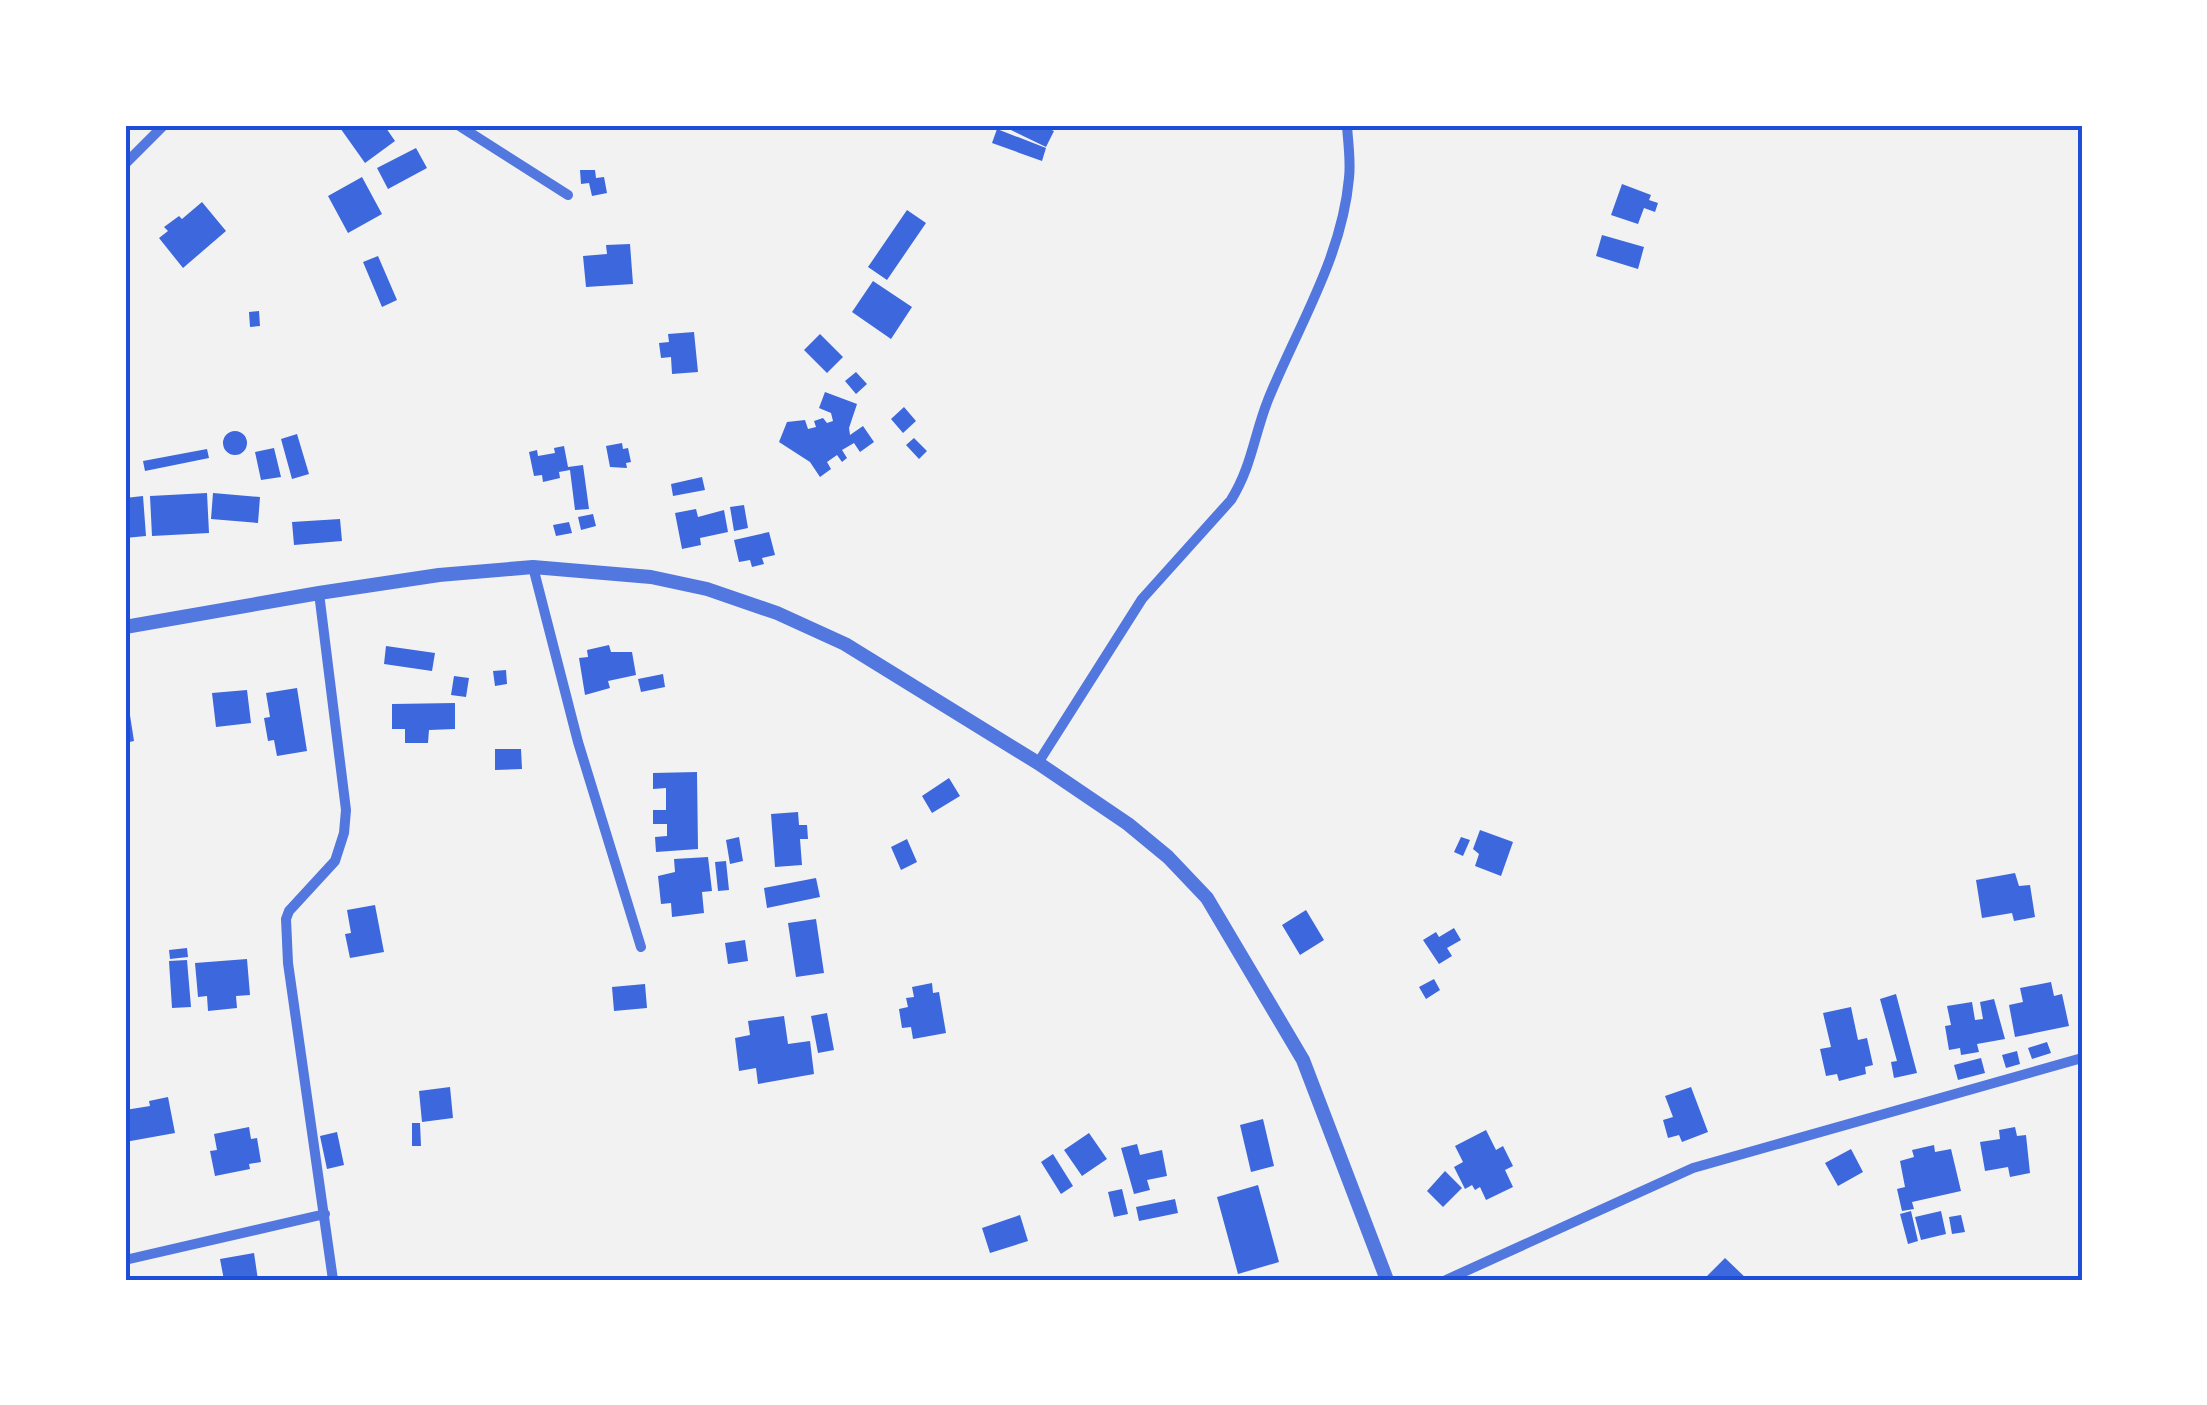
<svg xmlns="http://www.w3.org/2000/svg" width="2207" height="1405" font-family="Helvetica,sans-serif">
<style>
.building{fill:#3d67dc}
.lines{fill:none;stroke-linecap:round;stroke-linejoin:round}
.minor{stroke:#5277de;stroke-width:10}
.tertiary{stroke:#5277de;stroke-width:14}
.neatline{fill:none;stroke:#1d4ed8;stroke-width:4}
</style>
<rect width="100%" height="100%" fill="#f2f2f2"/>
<path class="building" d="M338,125H384L395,141L365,163Z
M1013,125H1040L1054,131L1046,147L1011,130Z
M997,129L1046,148L1042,161L992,143Z
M416,148L427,168L388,189L377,168Z
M580,170H595L596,178L604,177L607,193L592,196L589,183L581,184Z
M362,177L382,214L348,233L328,196Z
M1622,184L1651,195L1649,200L1658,203L1655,212L1644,208L1638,224L1611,215Z
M202,202L226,231L183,268L159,238L168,231L164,227L179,216L182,219Z
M907,210L926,223L887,280L868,267Z
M1602,235L1644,247L1638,269L1596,256Z
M630,244L633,284L586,287L583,256L607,254L606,245Z
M378,256L397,300L382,307L363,262Z
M873,281L912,307L891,339L852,312Z
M259,311L260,326L250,327L249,312Z
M694,332L698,372L672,374L671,357L661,358L659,343L669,342L668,334Z
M820,334L843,357L827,373L804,350Z
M856,372L867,384L856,394L845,381Z
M825,392L857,404L849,428L850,435L863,426L874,442L860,452L854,443L842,450L847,458L842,462L837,455L827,462L831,469L820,477L810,462L779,442L787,422L805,420L808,429L816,427L814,421L823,418L827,423L833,421L831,413L819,408Z
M904,407L916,421L903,433L891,419Z
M223 443a12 12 0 1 1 24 0a12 12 0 1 1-24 0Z
M297,434L309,474L292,479L281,439Z
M914,438L927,451L919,459L906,445Z
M622,443L623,449L628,448L631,462L626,463L627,468L610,467L606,446Z
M564,446L568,467L583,465L589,509L575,510L570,470L559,472L560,478L543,482L542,475L534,476L529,452L537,450L538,456L555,453L554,448Z
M274,448L281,477L261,480L255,452Z
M207,449L209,458L145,471L143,461Z
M702,477L705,490L673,496L671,484Z
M207,493L209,533L152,536L150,496Z
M213,493L260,497L258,523L211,519Z
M143,496L146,536L125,538V498Z
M744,505L748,528L734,531L730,507Z
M696,509L698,517L724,510L728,532L700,538L701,545L682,549L675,513Z
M593,514L596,526L581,530L578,517Z
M340,519L342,541L294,545L292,522Z
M569,522L572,533L556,536L553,525Z
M769,532L775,555L762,558L764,564L752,567L750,560L739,562L734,540Z
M609,645L611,652H632L636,675L608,681L610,688L585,695L579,658L588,657L587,650Z
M386,646L435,653L432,671L384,664Z
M506,670L507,684L495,686L493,671Z
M663,674L665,687L641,692L638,679Z
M454,676L469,678L466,697L451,695Z
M297,688L307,751L277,756L274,740L268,741L264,718L270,717L266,693Z
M247,690L251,723L216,727L212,693Z
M455,703V729L429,730L428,743H405V729H392V704Z
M125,709H129L134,741L125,743Z
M495,749H521L522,769L495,770Z
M697,772L698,849L656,852L655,837L667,836V824H653V810H666V788L653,789V773Z
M949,778L960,796L932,813L922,796Z
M798,812L799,825H807L808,839H800L802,865L775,867L771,814Z
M1480,830L1513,842L1501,876L1475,866L1479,854L1473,849Z
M739,837L743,861L730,864L726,840Z
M1461,837L1470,840L1463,856L1454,852Z
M907,839L917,862L901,870L891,847Z
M708,857L712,891L702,892L704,913L672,917L671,903L661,904L658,876L675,872L674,859Z
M726,861L729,890L718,891L715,862Z
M2015,873L2019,886L2030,885L2035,917L2014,921L2012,913L1982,918L1976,880Z
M816,878L820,897L767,908L764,888Z
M375,905L384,952L350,958L345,934L351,933L347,910Z
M1306,910L1324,940L1300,955L1282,925Z
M816,919L824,973L796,977L788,923Z
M1454,928L1461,940L1447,948L1452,956L1439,964L1423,940L1436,932L1439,937Z
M745,940L748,961L728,964L725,943Z
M187,948L188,957L170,959L169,950Z
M247,959L250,995L236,996L237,1008L208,1011L207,996L198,997L195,963Z
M187,960L191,1007L172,1008L169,961Z
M1434,979L1440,990L1426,999L1419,987Z
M2051,982L2054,996L2062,994L2069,1026L2015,1037L2009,1005L2023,1002L2020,988Z
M932,983L933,993L939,992L946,1033L913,1039L911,1027L902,1028L899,1009L908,1007L906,998L914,997L912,987Z
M645,984L647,1008L614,1011L612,987Z
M1896,994L1917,1073L1894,1078L1891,1062L1897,1061L1880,999Z
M1994,999L2005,1039L1977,1044L1979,1052L1961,1055L1960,1048L1949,1050L1945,1026L1951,1025L1947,1006L1972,1002L1975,1020L1983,1019L1980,1002Z
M1851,1007L1858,1040L1867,1038L1873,1065L1865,1067L1866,1074L1839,1081L1837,1074L1826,1076L1820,1049L1831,1047L1823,1013Z
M827,1013L834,1050L818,1053L811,1016Z
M784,1016L788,1044L810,1041L814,1074L758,1084L756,1068L739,1071L735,1038L750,1035L748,1021Z
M2047,1042L2051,1053L2032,1059L2028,1048Z
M2017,1051L2020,1064L2006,1068L2002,1055Z
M1981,1058L1985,1073L1958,1080L1954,1065Z
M450,1087L453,1118L422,1122L419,1091Z
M1691,1087L1708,1132L1682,1142L1679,1135L1668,1138L1663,1120L1673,1117L1665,1096Z
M168,1097L175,1133L125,1142V1110L150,1106L149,1101Z
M1263,1119L1274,1166L1251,1172L1240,1125Z
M412,1123H420L421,1146H412Z
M249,1127L251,1139L257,1138L261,1162L249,1164L250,1169L215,1176L210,1151L217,1150L214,1134Z
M2015,1127L2017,1136L2026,1135L2030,1173L2010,1177L2008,1167L1985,1171L1980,1142L2000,1139L1999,1130Z
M1486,1130L1496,1150L1503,1146L1513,1166L1505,1170L1513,1187L1486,1200L1480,1187L1475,1190L1472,1185L1465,1189L1454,1167L1463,1162L1455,1146Z
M337,1132L344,1165L327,1169L320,1136Z
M1089,1133L1107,1159L1082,1176L1064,1150Z
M1137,1144L1140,1155L1162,1150L1167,1176L1147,1180L1150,1190L1134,1194L1121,1148Z
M1934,1145L1935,1152L1951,1149L1961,1191L1912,1202L1914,1209L1902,1211L1897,1189L1905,1187L1900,1161L1914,1157L1912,1150Z
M1851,1149L1863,1172L1838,1186L1825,1163Z
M1053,1154L1073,1186L1061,1194L1041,1162Z
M1445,1171L1462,1188L1443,1207L1427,1191Z
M1258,1185L1279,1262L1238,1274L1217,1197Z
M1122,1189L1128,1214L1114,1217L1108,1192Z
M1175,1199L1178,1213L1139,1221L1136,1207Z
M1911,1211L1918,1241L1908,1244L1900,1214Z
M1941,1211L1946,1234L1921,1240L1915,1217Z
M1020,1215L1028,1241L990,1253L982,1228Z
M1961,1215L1965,1232L1952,1234L1949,1217Z
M254,1253L258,1280H224L220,1259Z
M1725,1258L1748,1280H1703Z"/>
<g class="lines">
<path class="minor" d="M458,125L568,195
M125,164L164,125
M533,567L578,742L641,947
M319,593L346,810L344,833L335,861L289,911L286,919L288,963L333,1280
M1038,763L1142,599L1231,500C1252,466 1254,435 1268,400C1297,328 1342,258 1349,178C1351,161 1348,143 1347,125
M125,1260L325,1214
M1446,1280L1693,1168L2082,1058"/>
<path class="tertiary" d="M125,627L319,593L439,575L533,567L651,577L707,589L777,613L845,644L1038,763L1128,824L1168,857L1207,898L1303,1060L1387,1280"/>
</g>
<rect width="2207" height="1405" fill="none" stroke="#ffffff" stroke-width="255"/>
<rect x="128" y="128" width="1952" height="1150" class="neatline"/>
</svg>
